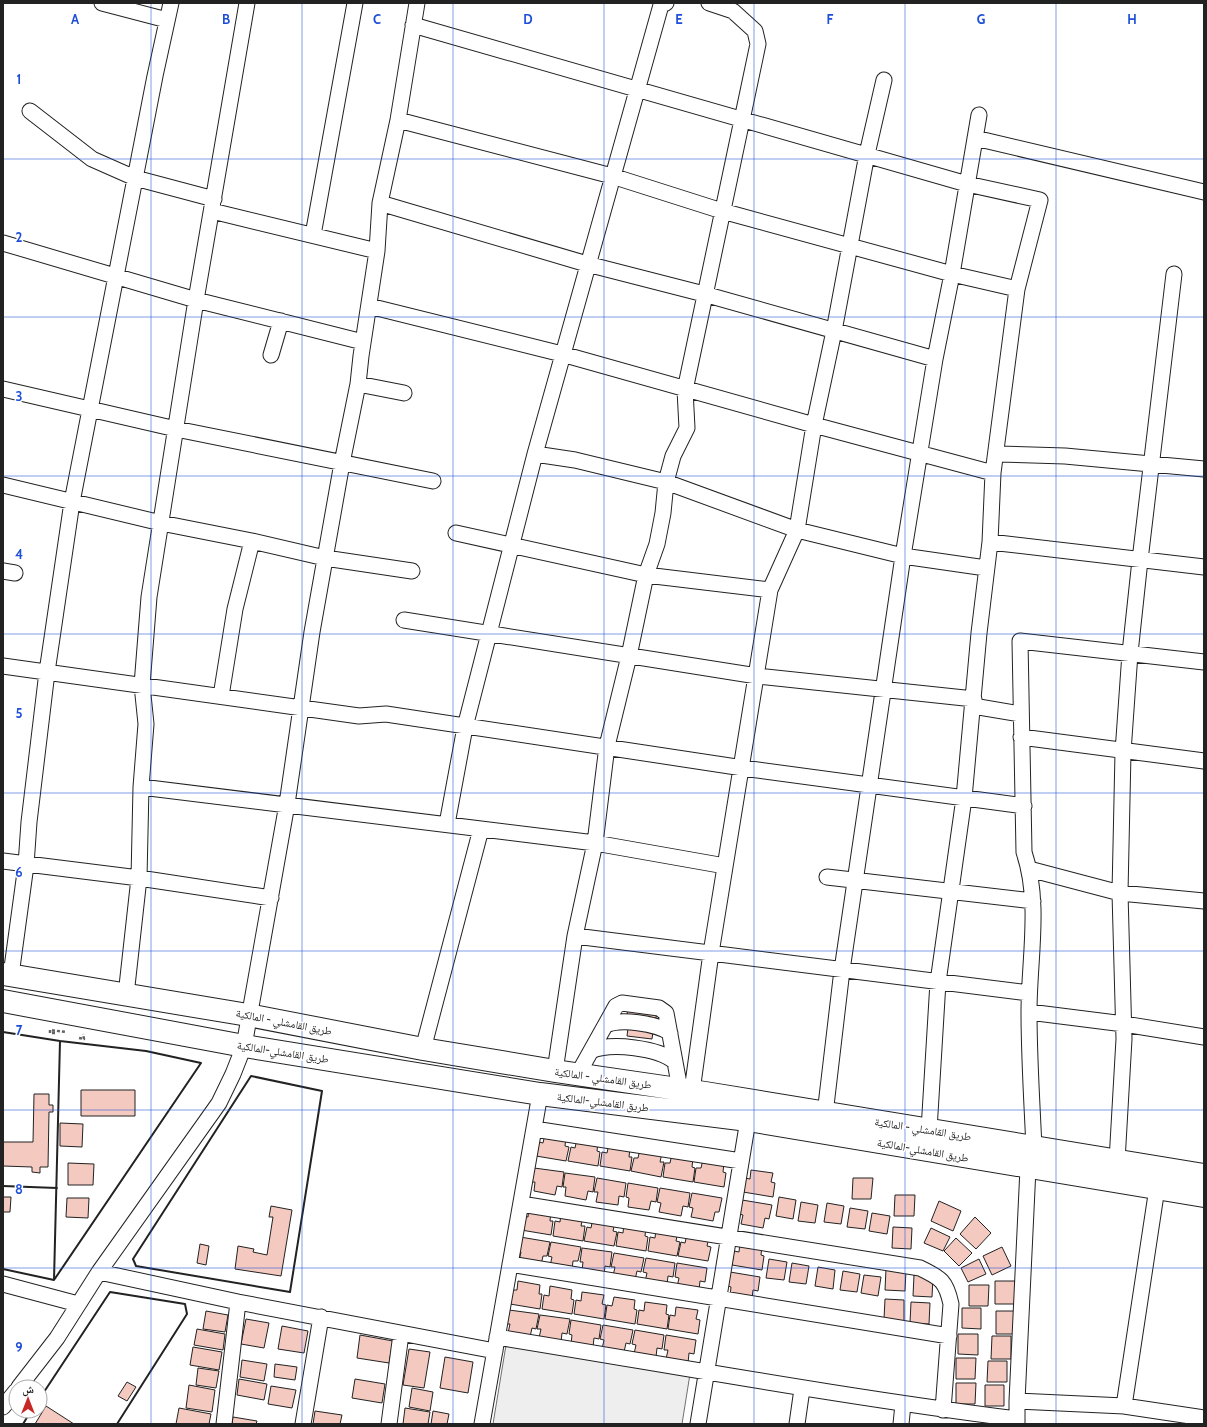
<svg xmlns="http://www.w3.org/2000/svg" width="1207" height="1427" font-family="Cabin,'Noto Naskh Arabic',sans-serif">
<style>
.green{fill:#eee;stroke:#6f6f6f}
.building{fill:#f3c9c0;stroke:#222}
.lines{fill:none;stroke-linecap:round;stroke-linejoin:round}
.minor-casing{stroke:#222;stroke-width:17}
.highway-casing{stroke:#222;stroke-width:24}
.path{stroke:#646464;stroke-width:2.5;stroke-dasharray:3 2;stroke-linecap:butt}
.minor{stroke:#fff;stroke-width:15}
.highway{stroke:#fff;stroke-width:22}
.wall{stroke:#222;stroke-width:2}
.grid{fill:none;stroke:#1d4ed8;stroke-width:1;stroke-opacity:0.55}
.labels{text-anchor:middle;dominant-baseline:central;stroke-width:3;stroke-linejoin:round;paint-order:stroke}
.street-label{font-size:11px;fill:#222;stroke:#fff}
.grid-label{font-size:13px;text-anchor:middle;font-weight:bold;fill:#1d4ed8;stroke:#fff;stroke-width:3;stroke-linejoin:round;paint-order:stroke}
</style>
<rect width="100%" height="100%" fill="#fff"/>
<path class="green" d="M506,1345L690,1374L682,1424H493Z"/>
<path class="building" d="M628,1008L657,1011L656,1018L627,1015Z
M628,1028L653,1032L652,1039L627,1036Z
M81,1090H135V1116H81Z
M34,1094H49V1105H53V1112H49L48,1167H40V1173L32,1172V1167L3,1166V1142H33Z
M60,1123L83,1124L82,1147L60,1146Z
M545,1134L566,1137L565,1146L569,1147L566,1161L536,1156L539,1142L543,1143Z
M577,1139L598,1142L597,1151L600,1152L598,1166L568,1161L571,1147L575,1148Z
M609,1144L630,1148L629,1157H632L630,1171L600,1166L602,1152L607,1153Z
M640,1149L662,1153L660,1162H664L661,1177L631,1171L634,1158H638Z
M672,1154L693,1158L692,1167L695,1168L693,1182L663,1177L665,1163H670Z
M703,1159L724,1163L723,1172L726,1173L724,1187L694,1182L696,1168H701Z
M68,1163L94,1164L93,1185H68Z
M534,1168L564,1172L562,1187L557,1186L555,1195L534,1191L535,1182H532Z
M751,1170L773,1173L771,1182L775,1183L773,1197L743,1192L745,1178L750,1179Z
M565,1173L595,1177L593,1192L588,1191L586,1200L565,1196L566,1187H563Z
M597,1178L626,1183L624,1197L619,1196L618,1205L596,1202L598,1192H594Z
M853,1178H873L871,1199H852Z
M628,1183L658,1188L656,1202L651,1201L649,1210L628,1207L629,1198L626,1197Z
M660,1188L690,1193L688,1207L683,1206L681,1216L659,1212L661,1203L657,1202Z
M692,1193L722,1198L719,1212H715L713,1221L691,1217L693,1208L689,1207Z
M895,1195H915L914,1216H894Z
M3,1197H11L10,1212H3Z
M779,1197L796,1200L793,1219L776,1216Z
M67,1198H89L88,1218L66,1217Z
M742,1200L772,1205L769,1219L765,1218L763,1228L741,1224L743,1215L739,1214Z
M939,1201L961,1211L953,1231L931,1221Z
M801,1202L818,1205L815,1223L798,1221Z
M827,1203L844,1206L841,1224L824,1222Z
M271,1206L292,1210L281,1276L235,1269L238,1246L254,1249L253,1252L267,1255L273,1217H269Z
M529,1208L551,1211L550,1221H553L551,1235L521,1230L523,1216L528,1217Z
M850,1208L868,1211L865,1229L847,1227Z
M561,1213L583,1217L581,1226H585L583,1241L553,1236L555,1221L560,1222Z
M872,1213L890,1216L887,1234L869,1231Z
M975,1217L991,1233L976,1249L960,1234Z
M593,1218L615,1222L613,1231L617,1232L614,1246L584,1241L587,1227L591,1228Z
M624,1223L646,1227L645,1236L648,1237L646,1251L616,1246L618,1232L623,1233Z
M893,1227L912,1228L911,1249L892,1248Z
M931,1228L950,1237L943,1251L924,1243Z
M656,1229L678,1232L676,1241L680,1242L677,1256L648,1251L650,1237L655,1238Z
M687,1234L709,1237L707,1246L711,1247L708,1261L678,1256L681,1242L685,1243Z
M520,1237L550,1242L547,1256H543L541,1265L519,1261L521,1252L517,1251Z
M956,1238L972,1253L959,1266L944,1251Z
M551,1242L581,1247L578,1261H573L572,1270L550,1266L552,1257L548,1256Z
M740,1243L762,1246L761,1255L764,1256L762,1270L732,1265L734,1251L739,1252Z
M200,1244L209,1246L206,1265L197,1263Z
M1002,1247L1011,1266L992,1275L983,1256Z
M582,1248L612,1252L610,1267L605,1266L604,1275L582,1271L583,1262H580Z
M614,1253L644,1258L641,1272L637,1271L635,1280L613,1276L615,1267H611Z
M646,1258L675,1263L673,1277L668,1276L667,1285L645,1282L647,1273L643,1272Z
M769,1259L787,1262L784,1280L766,1278Z
M979,1259L986,1274L968,1282L961,1268Z
M677,1263L707,1268L705,1282L700,1281L699,1290L677,1287L679,1278L675,1277Z
M792,1263L809,1266L806,1284L789,1282Z
M818,1267L835,1270L833,1289L815,1286Z
M886,1269L906,1270L905,1291L885,1290Z
M843,1271L860,1274L857,1292L840,1290Z
M730,1272L760,1277L758,1291L753,1290L752,1299L730,1296L731,1287L728,1286Z
M864,1275L881,1277L878,1296L861,1293Z
M914,1275L933,1277L932,1297L913,1296Z
M518,1281L540,1285L539,1294H542L540,1309L510,1304L512,1290H517Z
M995,1281H1015V1304H995Z
M969,1285H989L988,1306H969Z
M550,1286L572,1290L571,1299L574,1300L572,1314L542,1309L544,1295L549,1296Z
M582,1292L604,1295L602,1304L606,1305L604,1319L574,1314L576,1300L581,1301Z
M614,1297L635,1300L634,1309L637,1310L635,1324L605,1319L607,1305L612,1306Z
M885,1299L904,1300V1321L884,1319Z
M645,1302L667,1305L666,1314L669,1315L667,1329L637,1324L639,1310L644,1311Z
M911,1302L930,1303L929,1324L910,1323Z
M676,1307L698,1310L696,1319L700,1320L698,1334L668,1329L670,1315L675,1316Z
M962,1308H981V1329L962,1328Z
M509,1310L539,1314L536,1329L532,1328L530,1337L508,1333L510,1324H506Z
M206,1311L228,1315L225,1332L203,1329Z
M996,1311H1016L1015,1334H996Z
M540,1315L570,1319L567,1334L562,1333L561,1342L539,1338L541,1329H537Z
M246,1319L269,1323L264,1348L241,1344Z
M571,1320L601,1325L599,1339L594,1338L593,1347L571,1344L572,1335L569,1334Z
M603,1325L633,1330L630,1344L626,1343L624,1352L602,1349L604,1340L600,1339Z
M282,1326L308,1331L304,1353L278,1349Z
M197,1329L225,1334L223,1350L194,1345Z
M635,1330L664,1335L662,1349L657,1348L656,1357L634,1354L636,1345L632,1344Z
M958,1334H978V1355L958,1354Z
M360,1335L393,1341L389,1363L357,1358Z
M666,1335L696,1340L694,1354L689,1353L688,1363L666,1359L668,1350H664Z
M992,1336H1011V1359H991Z
M193,1347L222,1352L219,1370L190,1365Z
M409,1349L430,1352L424,1388L403,1385Z
M445,1357L473,1362L468,1393L440,1388Z
M956,1358H976L975,1379H956Z
M242,1360L267,1364L264,1381L240,1377Z
M988,1361H1007V1382H987Z
M275,1364L297,1367L295,1380L274,1377Z
M198,1368L219,1371L216,1388L196,1385Z
M239,1379L267,1384L264,1400L237,1395Z
M355,1379L385,1384L382,1403L352,1398Z
M127,1382L136,1387L127,1401L118,1396Z
M956,1383H976L975,1404H956Z
M189,1385L215,1390L212,1412L186,1408Z
M985,1385H1004V1406H985Z
M271,1386L296,1390L292,1408L268,1404Z
M412,1388L433,1392L430,1411L409,1407Z
M46,1406L74,1424H35Z
M179,1408L211,1414L209,1424H176Z
M405,1408L430,1412L428,1424H403Z
M315,1411L342,1415L340,1424H313Z
M433,1411L449,1414L447,1424H431Z
M233,1417L257,1421L256,1424H232Z"/>
<g class="lines">
<defs>
<path id="minor" d="M102,3L167,20
M413,25L967,184L1040,200L1017,289L993,473L990,542L979,633L964,798L938,982L929,1130
M30,111L92,159L135,178L214,199
M398,120L612,176L722,211L952,274L1017,289
M975,138L1204,192
M380,203L587,264L704,294L935,359
M212,211L377,251
M313,235L355,3
M3,243L196,300L363,342
M369,306L562,354L814,425L993,473
M271,355L281,321
M358,384L404,393
M3,389L176,429L433,481
M535,454L575,460L666,482L797,530L903,556L986,568
M997,454L1065,456L1204,469
M3,485L161,523L252,541L325,558L412,571
M456,533L646,575L770,590
M990,542L1204,567
M3,571L15,573
M404,620L757,676L974,699
M3,666L359,716L386,714L743,768L1024,806
M221,696L235,609L252,541
M973,706L1020,714
M1021,737L1204,761
M141,787L595,843L725,866
M447,824L465,727L535,454L661,5L666,3
M3,861L139,878L271,898
M1029,869L1120,893L1204,901
M827,877L1033,901
M575,936L1029,993
M11,975L26,865L29,822L47,672L72,502L155,76L171,3
M126,995L139,878L141,787L146,724L142,685L149,597L196,300L247,3
M1029,1012L1124,1024L1204,1037
M605,1026C617,1017 659,1024 670,1033
M423,1049L481,829
M591,1051C611,1042 659,1048 675,1062
M555,1071L575,936L595,843L607,746L629,656L646,575L657,544L663,513L666,482L673,456L687,428L685,390L758,44L755,31L733,11L709,3
M578,1074L616,1006L622,1003L659,1008L666,1013L680,1089
M692,1091L711,953L770,590L797,530L814,425L834,331L867,154L884,80
M825,1114L842,970L903,556L935,359L952,274L979,115
M534,1129L741,1161
M1034,1148C1032,1103 1029,1057 1029,1012C1029,959 1041,903 1024,852L1020,641L1204,662
M1117,1161L1124,1039L1120,893L1123,752L1130,653L1140,560L1174,274
M521,1204L920,1268C941,1278 946,1281 951,1304L943,1410
M510,1264L949,1336
M99,1272L238,1302L495,1351
M3,1284L78,1304
M497,1337C670,1365 843,1397 1017,1419
M19,1387L57,1338L99,1272L219,1103L233,1074L244,1046L287,804L312,632L342,463L358,384L361,356L377,251L380,203L398,120L417,3
M1017,1401L1124,1406L1204,1418
M1124,1406L1157,1188
M3,1407L16,1391
M224,1424L238,1302
M303,1424L321,1317
M389,1424L401,1334
M482,1424L540,1094
M698,1424L748,1120
M797,1424L802,1389
M901,1424L903,1404
M1017,1424V1401L1028,1168"/>
<path id="highway" d="M3,974L248,1015L423,1049L555,1071L705,1093L1204,1175
M3,1001L244,1046L540,1094L748,1120L1204,1196"/>
</defs>
<use href="#minor" class="minor-casing"/>
<use href="#highway" class="highway-casing"/>
<path class="path" d="M55,1033H50V1030L66,1032
M79,1038L84,1039L83,1034"/>
<use href="#minor" class="minor"/>
<use href="#highway" class="highway"/>
<path class="wall" d="M3,1032L60,1041L54,1280L3,1269
M251,1076L322,1091L290,1292L136,1266L133,1259Z
M3,1186L57,1188
M54,1280L201,1063L146,1051L60,1041
M40,1398L110,1292L185,1304L187,1314L117,1424
M23,1424L31,1411"/>
</g>
<path class="grid" d="M151,3V1424M302,3V1424M453,3V1424M604,3V1424M754,3V1424M905,3V1424M1056,3V1424M3,159H1204M3,317H1204M3,476H1204M3,634H1204M3,793H1204M3,951H1204M3,1110H1204M3,1268H1204"/>
<g class="labels">
<g class="street-label">
<text transform="translate(284 1022) rotate(11)">طريق القامشلي - المالكية</text>
<text transform="translate(283 1052) rotate(9)">طريق القامشلي-المالكية</text>
<text transform="translate(603 1078) rotate(8)">طريق القامشلي - المالكية</text>
<text transform="translate(603 1102) rotate(7)">طريق القامشلي-المالكية</text>
<text transform="translate(923 1129) rotate(9)">طريق القامشلي - المالكية</text>
<text transform="translate(923 1150) rotate(10)">طريق القامشلي-المالكية</text>
</g>
</g>
<g class="grid-label">
<text x="75" y="24">A</text>
<text x="226" y="24">B</text>
<text x="377" y="24">C</text>
<text x="528" y="24">D</text>
<text x="679" y="24">E</text>
<text x="830" y="24">F</text>
<text x="981" y="24">G</text>
<text x="1132" y="24">H</text>
<text x="19" y="84">1</text>
<text x="19" y="242">2</text>
<text x="19" y="401">3</text>
<text x="19" y="559">4</text>
<text x="19" y="718">5</text>
<text x="19" y="877">6</text>
<text x="19" y="1035">7</text>
<text x="19" y="1194">8</text>
<text x="19" y="1352">9</text>
</g>
<rect width="1207" height="1427" fill="none" stroke="#222222" stroke-width="8"/>
<g transform="translate(28 1399)"><circle r="19" fill="#ffffff" stroke="#a7a7a7"/>
<path d="M0-3L7 15L0 10L-7 15Z" fill="#c62828"/>
<text y="-6" font-size="11" font-weight="bold" text-anchor="middle" fill="#222222">ش</text>
</g>
</svg>
